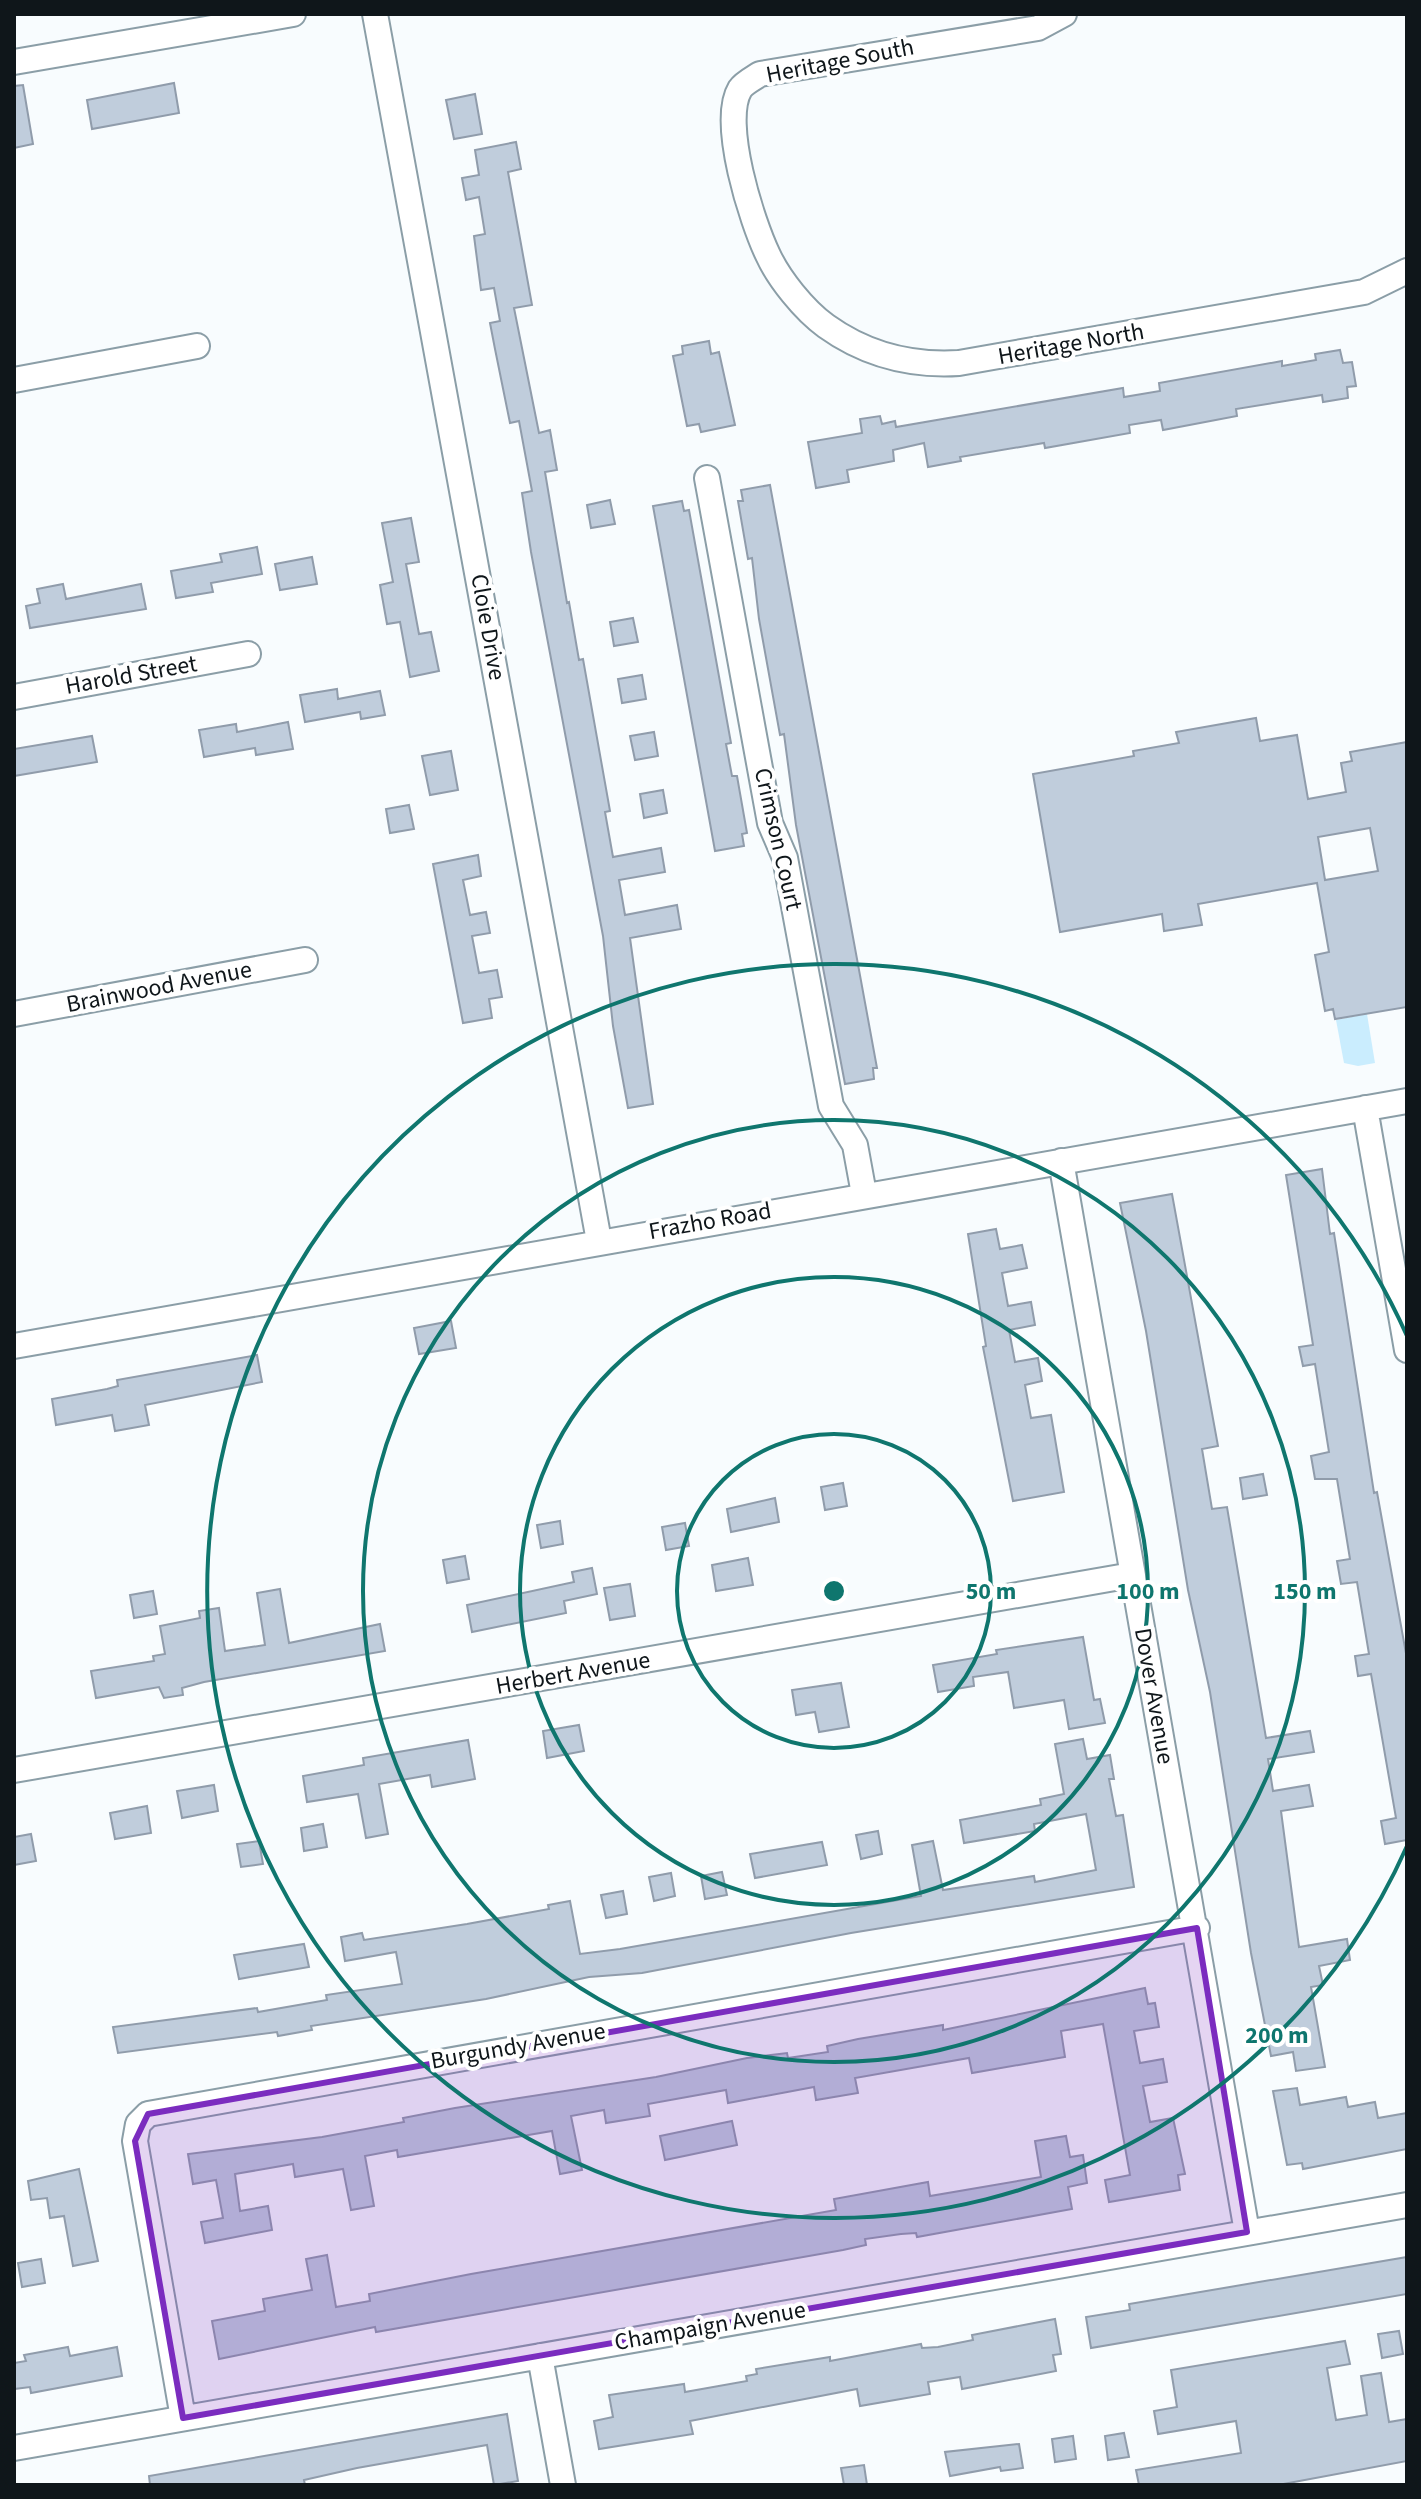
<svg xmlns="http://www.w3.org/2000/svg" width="1421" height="2499" font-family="'Source Sans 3',sans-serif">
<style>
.green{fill:#caedfe}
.building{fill:#c0cddc;stroke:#909cab;stroke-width:2;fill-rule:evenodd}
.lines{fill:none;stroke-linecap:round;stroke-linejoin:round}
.minor-casing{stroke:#8b9ea7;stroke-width:28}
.minor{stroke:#fff;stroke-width:24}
.marked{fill:#7b2cbf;fill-opacity:0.2;stroke:#7b2cbf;stroke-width:6;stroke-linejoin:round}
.ring{fill:none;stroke:#0f766e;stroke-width:4}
.labels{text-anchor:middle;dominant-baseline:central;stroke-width:8;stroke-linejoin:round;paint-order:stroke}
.street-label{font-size:24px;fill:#0f161a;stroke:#fff}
.centre{fill:#0f766e;stroke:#fff;stroke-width:4}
.ring-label{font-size:24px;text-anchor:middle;font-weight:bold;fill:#0f766e;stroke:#fff;stroke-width:8;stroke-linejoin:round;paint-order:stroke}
</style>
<rect width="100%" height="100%" fill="#f8fcfe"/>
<path class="green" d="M1367,1014L1375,1063L1358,1066L1344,1063L1336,1020Z"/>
<path class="building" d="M174,83L179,113L92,129L87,100Z
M23,85L33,144L14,148V86Z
M475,94L482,134L454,139L446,100Z
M516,142L521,169L508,172L532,305L514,308L539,433L550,430L557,470L545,472L567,603L569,602L579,660L583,659L610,811L605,812L613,857L661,848L665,872L619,880L625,915L677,905L681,929L630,938L653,1104L628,1108L613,1026L603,936L531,552L522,493L532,491L519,421L510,423L495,349L490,323L500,321L494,288L481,290L474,236L485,234L479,197L466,200L462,178L479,175L475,150Z
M709,341L711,354L719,352L735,425L701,432L699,424L687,426L673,356L683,354L682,346Z
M1340,350L1343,363L1352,362L1356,386L1347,387L1348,398L1323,402L1322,395L1236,409L1237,416L1163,430L1161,420L1129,425L1130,433L1045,448L1044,443L960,457L961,461L928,467L924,443L893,450L894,461L847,470L849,482L816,488L808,442L862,433L860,419L880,416L882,424L895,421L896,427L1123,388L1124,397L1160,391L1159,383L1282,361V366L1316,360L1315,354Z
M770,485L877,1068H873L874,1079L845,1084L796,825L784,734L780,735L759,619L752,558L748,559L738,501H743L741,490Z
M610,500L615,524L591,528L587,505Z
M682,501L684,511L689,510L731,743L726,744L732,776H737L747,833L742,834L744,846L715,851L653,506Z
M411,518L419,562L406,564L419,634L431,632L439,671L410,677L400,622L387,624L380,585L393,582L382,523Z
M257,547L262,574L211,583L213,592L176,598L171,571L222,562L220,554Z
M312,557L317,584L280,590L275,564Z
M63,584L66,599L141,584L146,609L30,628L26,606L40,603L37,589Z
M633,618L638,642L614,646L610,622Z
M642,675L646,699L622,703L618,679Z
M337,689L338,699L380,691L385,715L361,719L360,712L305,722L300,695Z
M1256,718L1260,741L1297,735L1308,799L1346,792L1341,763L1352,761L1350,752L1407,742V1007L1335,1019L1333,1009L1325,1011L1315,955L1329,952L1317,883L1198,904L1202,925L1164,931L1162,914L1060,932L1033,774L1134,756L1133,751L1179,743L1176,732ZM1370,828L1378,871L1325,880L1318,837Z
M288,722L293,749L256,755L255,748L204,757L199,730L236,724L237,732Z
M654,732L658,756L635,760L630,736Z
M92,736L97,762L14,776V749Z
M451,751L458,790L430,795L422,756Z
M663,790L667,813L644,818L640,794Z
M409,805L414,829L390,833L386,809Z
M478,855L481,876L463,880L470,915L486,912L490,933L472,936L479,973L497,970L502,997L489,999L492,1018L463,1023L433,864Z
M1322,1169L1330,1234L1334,1233L1374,1493L1377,1492L1407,1659V1840L1385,1844L1381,1821L1396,1818L1371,1674L1358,1676L1355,1656L1369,1654L1357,1582L1341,1584L1337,1561L1350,1559L1337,1479H1315L1311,1456L1329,1452L1315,1364L1303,1366L1299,1347L1313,1345L1286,1175Z
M1172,1194L1218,1446L1202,1449L1212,1509L1227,1507L1266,1738L1310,1731L1314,1752L1268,1759L1273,1791L1309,1785L1313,1806L1281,1811L1299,1947L1347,1939L1350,1960L1319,1966L1323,1985L1311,1987L1325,2067L1296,2071L1293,2052L1271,2056L1251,1953L1210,1692L1188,1590L1146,1331L1120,1203Z
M996,1229L1000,1249L1022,1245L1027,1268L1002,1273L1008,1306L1031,1302L1035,1325L1009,1330L1015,1362L1038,1358L1042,1381L1025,1385L1031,1418L1051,1415L1064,1492L1013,1501L983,1347L986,1346L968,1234Z
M451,1321L456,1348L419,1354L414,1328Z
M257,1355L262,1382L145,1405L149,1425L115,1431L112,1415L56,1425L52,1399L107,1389L118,1386L117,1380Z
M1263,1474L1267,1495L1243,1499L1240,1478Z
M843,1483L847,1506L825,1510L821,1487Z
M775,1498L779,1522L731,1532L727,1509Z
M560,1521L563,1544L541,1548L537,1525Z
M685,1523L689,1546L666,1550L662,1527Z
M465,1556L469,1579L447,1583L443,1560Z
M748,1558L753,1585L716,1591L712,1565Z
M592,1568L597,1594L564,1601L566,1613L472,1632L467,1605L574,1582L572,1572Z
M630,1584L635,1616L610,1620L604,1588Z
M280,1589L289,1643L380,1624L385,1651L204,1682L182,1688L183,1695L164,1698L159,1687L96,1698L91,1671L154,1661L153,1656L165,1654L160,1626L200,1618L199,1611L219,1608L225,1651L265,1645L257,1593Z
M153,1591L157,1614L134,1618L130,1595Z
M1083,1637L1094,1700L1100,1699L1105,1723L1069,1729L1064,1700L1014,1708L1008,1672L973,1677L974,1686L938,1692L933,1665L997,1654L996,1650Z
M841,1683L849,1727L819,1732L815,1712L796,1715L792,1690Z
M579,1725L584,1751L547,1758L543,1731Z
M1083,1739L1087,1759L1110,1755L1114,1779H1109L1116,1816L1123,1815L1134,1887L851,1933L642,1973L589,1977L486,1999L311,2026L312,2030L278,2036L277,2032L118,2053L113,2027L257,2008L258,2012L327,2000L326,1995L402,1984L396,1952L345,1961L341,1937L362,1933L364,1940L467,1924L549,1909L548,1905L570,1901L580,1954L620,1949L921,1896L912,1845L933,1841L943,1890L1034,1876L1035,1882L1096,1870L1086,1814L1034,1824L1035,1831L964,1843L960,1820L1041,1805L1040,1799L1064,1794L1055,1744Z
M468,1740L475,1779L432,1787L430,1775L379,1784L388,1834L366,1838L358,1794L307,1802L303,1776L364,1765L363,1758Z
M214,1785L218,1811L182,1818L177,1791Z
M147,1806L151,1833L115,1839L110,1813Z
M323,1824L327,1847L304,1851L301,1828Z
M878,1831L882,1854L861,1859L856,1835Z
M31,1834L36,1861L14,1865V1837Z
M259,1841L263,1864L241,1867L237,1844Z
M822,1842L827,1865L755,1878L750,1854Z
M722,1872L727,1895L705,1899L701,1876Z
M671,1873L675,1896L654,1901L649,1877Z
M623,1891L627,1914L606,1918L601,1895Z
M304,1944L309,1967L239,1979L234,1955Z
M1145,1988L1148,2004L1155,2003L1159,2027L1134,2031L1140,2063L1163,2059L1167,2082L1143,2086L1150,2122L1173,2118L1185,2174L1178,2175L1180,2190L1109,2202L1105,2180L1130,2175L1103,2024L1061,2031L1065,2057L972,2073L969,2058L855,2078L858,2093L816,2100L814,2087L728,2103L726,2090L648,2104L650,2116L606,2123L604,2110L571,2116L582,2170L560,2174L552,2131L398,2157L397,2150L365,2156L374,2206L351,2210L343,2169L295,2177L293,2164L235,2174L240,2211L268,2206L272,2230L205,2243L201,2222L223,2218L216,2180L193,2184L188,2154L322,2137L404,2122L403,2118L455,2108L656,2077L747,2058L787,2053L788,2058L828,2052L827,2046L858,2039L943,2025V2030Z
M1297,2088L1300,2105L1346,2097L1348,2107L1375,2102L1378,2118L1407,2113V2149L1303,2169L1302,2163L1287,2165L1273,2091Z
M732,2121L737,2145L665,2160L660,2136Z
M1066,2136L1070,2157L1083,2155L1087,2183L1068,2187L1072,2209L917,2237L916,2233L901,2234L865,2239L866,2245L843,2250L376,2332L375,2327L219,2359L212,2321L265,2311L263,2299L312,2290L306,2259L327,2255L336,2307L370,2301L369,2294L471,2274L836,2210L834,2199L928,2182L930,2196L1041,2177L1035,2141Z
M79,2169L98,2261L73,2266L64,2216L50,2218L47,2198L31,2200L28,2181Z
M1407,2257V2294L1091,2348L1086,2317L1130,2310L1129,2304L1153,2300Z
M41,2259L45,2283L22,2287L18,2263Z
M1055,2319L1061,2354L1053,2355L1056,2371L962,2389L960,2377L928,2382L930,2394L860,2406L857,2389L690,2421L693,2434L599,2449L594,2421L613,2417L609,2395L684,2384L685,2392L747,2381L746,2376L757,2374L756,2369L830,2357V2361L921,2344L922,2348L938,2347L973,2340L972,2335Z
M1399,2331L1403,2354L1382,2358L1378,2334Z
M1345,2341L1350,2364L1327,2368L1336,2420L1367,2415L1361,2376L1381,2373L1389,2422L1407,2419V2461L1278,2485H1139L1136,2470L1241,2453L1236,2421L1158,2434L1154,2411L1177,2407L1171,2370Z
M68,2347L70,2356L117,2347L122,2376L31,2393L30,2387L14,2389V2363L26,2361L24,2355Z
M507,2414L518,2481L494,2485L487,2445L357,2468L304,2480L305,2485H150L149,2476Z
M1124,2433L1129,2457L1108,2460L1105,2436Z
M1073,2436L1076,2459L1055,2462L1052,2439Z
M1019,2444L1023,2468L1001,2471L1000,2467L950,2476L945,2452Z
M864,2465L867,2485H844L841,2468Z"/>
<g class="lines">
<defs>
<path id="minor" d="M375,14L599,1241
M1064,14L1038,28L760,74C754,78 744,83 740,89C720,122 752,222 768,255C779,279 804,310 826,326C865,354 911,366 959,363L1364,292L1407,271
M14,62L293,14
M14,380L197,346
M707,478L770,823L785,858L831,1106L855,1145L864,1194
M14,697L248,654
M14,1014L305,960
M1365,1108L1407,1350
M1061,1161L1247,2232
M14,1346L1407,1101
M14,1770L1132,1575
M540,2356L563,2485
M183,2418L135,2141L138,2124L148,2114L1197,1928
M14,2448L1407,2205"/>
</defs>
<use href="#minor" class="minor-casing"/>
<use href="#minor" class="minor"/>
</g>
<path class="marked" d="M1197,1928L1247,2232L183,2418L135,2141L148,2114Z"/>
<g class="ring">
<circle cx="834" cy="1591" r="157"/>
<circle cx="834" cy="1591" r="314"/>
<circle cx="834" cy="1591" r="471"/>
<path d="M1407 1846A627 627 0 1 1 1407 1336"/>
</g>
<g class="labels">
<g class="street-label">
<text transform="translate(840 61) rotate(-11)">Heritage South</text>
<text transform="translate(1071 344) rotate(-10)">Heritage North</text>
<text transform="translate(488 627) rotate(80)">Cloie Drive</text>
<text transform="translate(131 675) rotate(-10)">Harold Street</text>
<text transform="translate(778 839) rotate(77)">Crimson Court</text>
<text transform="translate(159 987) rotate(-11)">Brainwood Avenue</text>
<text transform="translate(710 1221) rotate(-10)">Frazho Road</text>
<text transform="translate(573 1673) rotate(-10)">Herbert Avenue</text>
<text transform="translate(1154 1696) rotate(80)">Dover Avenue</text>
<text transform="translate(518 2046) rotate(-10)">Burgundy Avenue</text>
<text transform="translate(710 2326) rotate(-10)">Champaign Avenue</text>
</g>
</g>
<circle cx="834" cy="1591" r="12" class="centre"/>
<g class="ring-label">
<text x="991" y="1599">50 m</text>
<text x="1148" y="1599">100 m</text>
<text x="1305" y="1599">150 m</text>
<text x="1277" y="2043">200 m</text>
</g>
<rect width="1421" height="2499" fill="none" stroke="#0f161a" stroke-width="32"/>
</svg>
